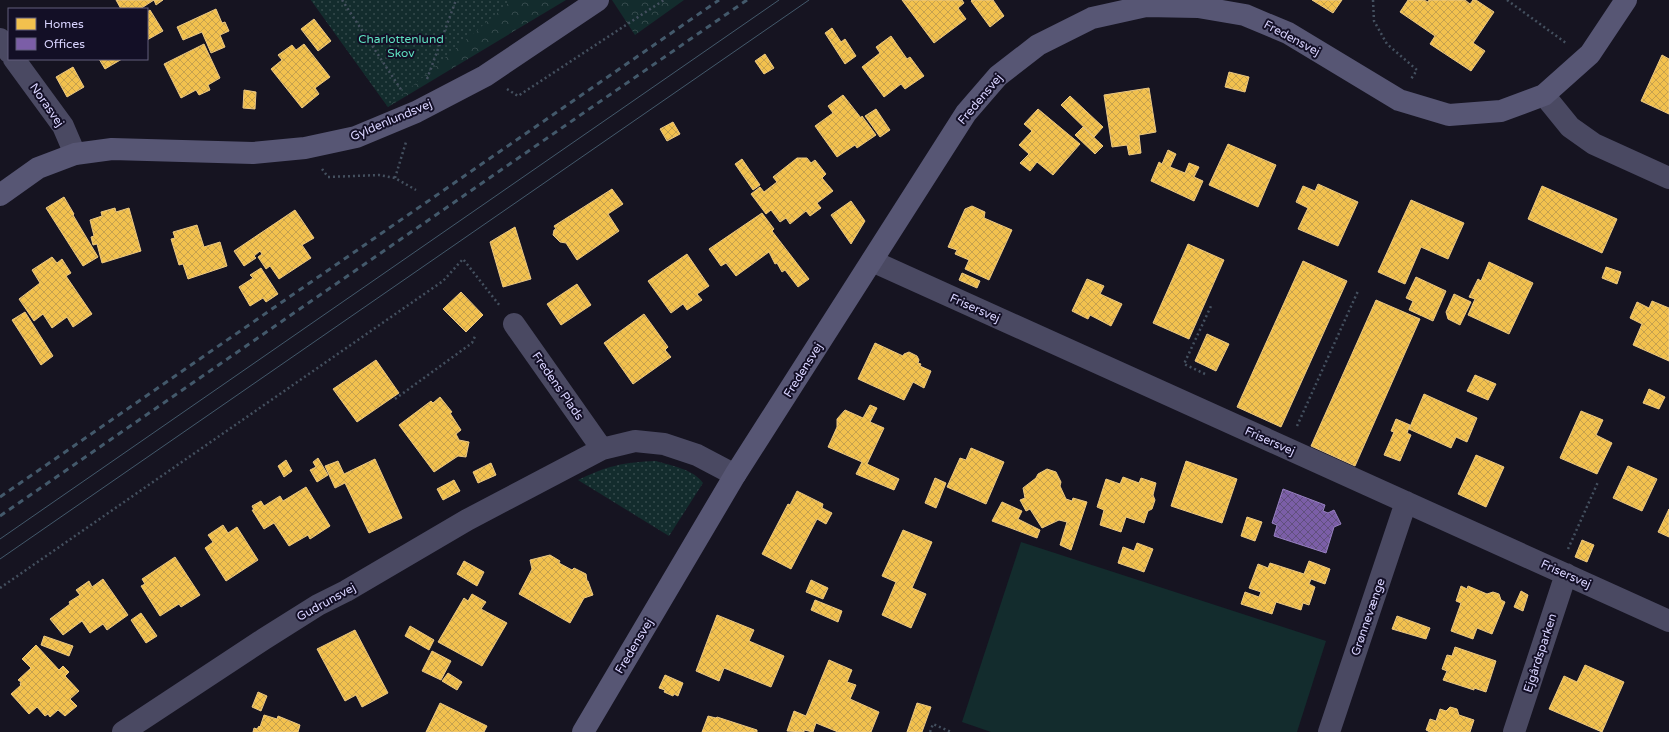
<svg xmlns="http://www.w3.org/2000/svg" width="1669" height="732" font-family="'Varela Round',sans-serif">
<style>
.forest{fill:url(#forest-crowns)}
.park{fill:url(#park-dots)}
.garden{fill:#132c2d}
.homes{fill:url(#homes-cross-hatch);stroke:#eac783}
.offices{fill:url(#offices-cross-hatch);stroke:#9781c1}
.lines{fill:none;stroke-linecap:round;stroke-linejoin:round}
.path{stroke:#44505f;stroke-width:2.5;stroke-dasharray:2 3;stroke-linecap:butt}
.street{stroke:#4a4962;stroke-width:22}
.secondary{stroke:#575674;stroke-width:22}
.tram{stroke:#43596b;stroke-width:1}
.rail{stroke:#43596b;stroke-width:3;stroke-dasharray:6 5;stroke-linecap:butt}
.labels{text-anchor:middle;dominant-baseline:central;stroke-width:4;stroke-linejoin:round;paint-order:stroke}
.street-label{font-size:12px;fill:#d9d4ff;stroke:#130f26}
.park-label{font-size:12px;fill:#5fe0c0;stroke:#130f26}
</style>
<defs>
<pattern id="forest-crowns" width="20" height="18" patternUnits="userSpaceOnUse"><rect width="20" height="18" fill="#132c2d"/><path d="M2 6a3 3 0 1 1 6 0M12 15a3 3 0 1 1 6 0" fill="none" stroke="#354a4c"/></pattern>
<pattern id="park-dots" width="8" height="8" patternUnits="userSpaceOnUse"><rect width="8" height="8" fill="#132c2d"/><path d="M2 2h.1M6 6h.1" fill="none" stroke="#354a4c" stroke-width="1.8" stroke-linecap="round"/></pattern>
<pattern id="homes-cross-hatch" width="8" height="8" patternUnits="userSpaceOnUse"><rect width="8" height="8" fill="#f2c14e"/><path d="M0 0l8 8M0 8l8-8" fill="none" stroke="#c6a14e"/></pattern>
<pattern id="offices-cross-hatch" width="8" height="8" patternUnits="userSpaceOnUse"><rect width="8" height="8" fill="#7b5ea7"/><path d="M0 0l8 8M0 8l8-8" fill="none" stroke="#61507e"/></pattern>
</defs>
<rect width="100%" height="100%" fill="#161421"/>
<path class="forest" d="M311,0H566L388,107Z
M612,0H684L635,35Z"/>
<path class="park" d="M311,0H512L388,107Z
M656,461C672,466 693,469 703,483L669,536L578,480C607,466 624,462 656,461Z"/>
<path class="garden" d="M1021,542L1326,641L1297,732H991L962,722Z"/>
<path class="homes" d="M116,0H163L156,5L154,0L140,9H121Z
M902,0H962L964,3L958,8L966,19L934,43Z
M972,0H993L1004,16L990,27L971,1Z
M1312,0H1342L1333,13Z
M1408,0H1424L1428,2L1429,0H1465L1470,4L1473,0H1476L1494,12L1473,43L1485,51L1471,71L1430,44L1435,36L1400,12Z
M216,9L222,23L225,22L229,31L220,35L225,47L211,53L202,32L183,40L177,27Z
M150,10L163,31L147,40V12Z
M314,19L331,41L318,51L301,29Z
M832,28L841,42L845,39L856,56L845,64L825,33Z
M891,36L907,59L910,57L924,76L905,89L901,84L884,97L862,67L880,53L876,47Z
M204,44L220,78L208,85L210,90L199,95L196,90L181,98L164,64Z
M304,44L330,77L315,88L319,94L302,108L271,69L282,60L278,55L292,45L296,50Z
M765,54L774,68L764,74L755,61Z
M1662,55L1669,59V114L1641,101Z
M99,59H122L105,69Z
M73,67L84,87L67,97L56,77Z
M1229,72L1249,77L1245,92L1225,87Z
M1149,88L1156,132L1139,135L1141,153L1129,155L1127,145L1112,147L1104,95Z
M244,90L256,92L255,109L243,108Z
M843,95L861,118L862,116L876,135L857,148L855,145L837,157L815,126L833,113L828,106Z
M1070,96L1103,127L1094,137L1061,105Z
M876,109L890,130L880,137L865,116Z
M1038,109L1080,144L1053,175L1037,162L1030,171L1020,163L1029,154L1019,145L1032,131L1024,124Z
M673,122L680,134L667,141L660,129Z
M1083,127L1103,146L1095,154L1075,135Z
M1228,144L1276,165L1258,207L1209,185Z
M1168,150L1176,154L1170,167L1185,173L1189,163L1199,167L1194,177L1203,181L1194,201L1151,181L1159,162L1162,164Z
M797,158H807L811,163L815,160L826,174L822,178L833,191L817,203L821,208L810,216L806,211L790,224L786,218L780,222L771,210L766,214L751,194L760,187L764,192L777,182L773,177Z
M742,159L760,185L753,190L735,164Z
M1318,184L1358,202L1338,246L1298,229L1308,208L1296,202L1303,186L1315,191Z
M1542,186L1617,219L1602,253L1528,219Z
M612,189L623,204L608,214L619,231L577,260L566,243L560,242L553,235L554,230L556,229L554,226Z
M64,197L74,214L73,215L98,257L83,266L46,208Z
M1411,200L1464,223L1448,259L1421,247L1405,284L1378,272Z
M851,201L865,221L851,244L831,215Z
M972,206L985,212L984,218L1012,230L989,280L965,269L969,260L955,254L957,250L948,247L965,209Z
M115,208L116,212L129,208L141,251L102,263L97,244L93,245L91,237L94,236L90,220L102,216L101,212Z
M295,210L314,238L302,245L311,258L279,279L270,266L266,269L258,257L262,254L260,251L254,256L256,258L244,266L234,251Z
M762,213L774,229L772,231L809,279L798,287L785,270L782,272L777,263L775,264L769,252L736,276L726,263L721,266L709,249Z
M197,225L204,247L220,242L227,266L188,279L183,264L179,265L171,239L175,238L173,232Z
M515,227L531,279L503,287L490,242Z
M1188,244L1224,260L1189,339L1153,323Z
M687,254L709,286L697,294L702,300L687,310L683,304L671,313L648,281Z
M52,257L57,263L62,259L71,273L66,276L92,314L73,327L67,317L52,328L43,314L34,321L19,299L40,283L32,270Z
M1303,261L1347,281L1281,427L1237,407Z
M1489,262L1533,283L1509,334L1468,315L1475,299L1469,297L1478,279L1481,281Z
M1606,267L1621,272L1617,284L1602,278Z
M261,268L278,294L266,302L263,298L250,306L239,287L253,278L250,275Z
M962,273L980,281L977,288L959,280Z
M1416,277L1446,291L1433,321L1409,310L1413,301L1406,298Z
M1087,279L1104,286L1100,294L1122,304L1111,326L1090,315L1088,319L1072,311Z
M577,284L591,305L561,325L547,304Z
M461,292L483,315L466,332L443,309Z
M1454,294L1471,302L1460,325L1448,319L1446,312Z
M1376,300L1420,319L1355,466L1311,446Z
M1652,301L1669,308V361L1633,345L1642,324L1630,318L1637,302L1649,308Z
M25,312L53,356L41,365L12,320Z
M644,314L668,347L665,350L671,357L633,384L604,343Z
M1207,334L1229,344L1216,371L1195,361Z
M875,343L903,356L904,354L909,352L917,356L919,360L918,363L921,364L920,366L931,371L924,388L913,382L904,400L858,379Z
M376,360L399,393L357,422L333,389Z
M1475,375L1496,384L1488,400L1467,391Z
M1649,389L1665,397L1659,409L1643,403Z
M1424,394L1477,418L1467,442L1456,437L1451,448L1409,429Z
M440,397L452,412L450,413L461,430L456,434L459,440L469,442L466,457L458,456L434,472L399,425L431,401L433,403Z
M870,405L877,408L870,422L884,428L867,464L899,479L894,490L856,474L862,462L828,447L837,427V419L845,410L863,418Z
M1581,411L1603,420L1596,435L1612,443L1597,474L1560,458Z
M1396,419L1410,425L1407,433L1411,435L1400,461L1384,455L1394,432L1391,431Z
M971,448L1004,462L986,504L947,487L960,458L966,460Z
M1476,455L1504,467L1486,507L1458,494Z
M318,458L328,475L317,482L310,470L316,467L313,462Z
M375,459L402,518L369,533L345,483L335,488L325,466L338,461L344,474Z
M286,460L292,471L284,477L278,466Z
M1186,461L1237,479L1222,523L1171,506Z
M491,463L496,475L478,483L473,472Z
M1628,466L1657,479L1642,511L1613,498Z
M1047,469L1056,472L1061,482L1060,486L1066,499L1072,501L1073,498L1087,502L1071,550L1060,545L1067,522L1059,520L1042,528L1030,509L1026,511L1020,500L1025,498L1023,488L1036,478L1038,474Z
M1123,477L1139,483L1141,478L1156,483L1153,495L1155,500L1152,509L1148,511L1144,523L1126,517L1121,532L1100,525L1104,510L1097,507L1106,479L1120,484Z
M935,478L946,483L936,508L925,503Z
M454,480L460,491L443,500L437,489Z
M306,487L330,526L310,539L308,535L289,546L274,523L264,529L252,510H254L252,506L261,501L264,506L280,496L283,501Z
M797,491L823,504L822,508L832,513L826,524L817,519L791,569L762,554L788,504L790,505Z
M1002,502L1022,511L1018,519L1040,530L1037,538L992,521Z
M1669,509V537L1658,532Z
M1247,517L1262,522L1255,541L1241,536Z
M223,525L228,533L237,527L258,560L226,581L205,548L213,542L208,535Z
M903,530L932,542L912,588L926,594L911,628L882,615L896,582L882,576Z
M1582,540L1594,545L1587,562L1575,557Z
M1137,543L1153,549L1144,572L1118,563L1123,547L1134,551Z
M550,555L560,561L559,563L572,570L574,568L586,574L587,581H588L593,595L584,598L570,623L519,594L532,569L530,560Z
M175,557L200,595L181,607L179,604L160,616L141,586L145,584L142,579Z
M464,561L484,572L477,586L457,574Z
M1309,561L1330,569L1325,584L1311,579L1309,584L1315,587L1309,605L1303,603L1301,610L1276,602L1272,614L1241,604L1245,592L1259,597L1261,592L1249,588L1258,564L1268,568L1270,563L1304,574Z
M103,579L128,615L107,630L103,624L90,633L82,621L63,635L50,619L70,604L69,602L80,595L76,590L89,581L92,587Z
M811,580L828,588L823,599L806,592Z
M1461,586L1467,589L1468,586L1487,594L1493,592L1499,594L1501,600L1505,602L1492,634L1477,628L1473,639L1451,631L1461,603L1456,601Z
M1521,591L1528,595L1523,611L1514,607Z
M472,594L486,602L481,609L507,623L482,666L438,642L464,598L468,601Z
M815,600L842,611L838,622L811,610Z
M141,613L157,636L146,643L131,620Z
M717,615L754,630L749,641L784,656L771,687L724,668L719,681L696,671Z
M1397,616L1430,628L1426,639L1392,629Z
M410,626L434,640L429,650L405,636Z
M355,630L388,693L362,707L356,695L345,701L317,649Z
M44,636L73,646L69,656L41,645Z
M36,645L59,670L63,666L69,672L65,676L79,691L70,699L77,706L65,716L58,710L50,717L48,714L45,716L37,707L29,714L11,694L21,685L20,684L21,682L18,680L31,668L22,659Z
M1455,647L1496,661L1486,692L1474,688V690L1443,680L1447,671L1442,669L1447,655L1452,656Z
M432,651L451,661L441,680L422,671Z
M829,660L852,670L847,682L856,685L850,699L879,712L871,732H838L816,723L813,732L804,730V732L787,731L794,711L806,716Z
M1585,665L1624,682L1602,732L1549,709L1564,676L1577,682Z
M448,673L462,682L457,690L442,681Z
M665,675L683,683L678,696L674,694L673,696L664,692L665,690L659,688Z
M258,692L267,696L261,711L252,707Z
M440,703L487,726L484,732H426Z
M917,703L931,707L922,732H907Z
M1450,707L1457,709L1459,715L1474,720L1470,732H1430L1426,730L1430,719L1436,721L1440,709L1446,711Z
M264,715L277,719L278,716L300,725L298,732H253L254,728L257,729L259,726L260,727Z
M708,716L716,718L717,717L757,730V732H702Z"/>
<path class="offices" d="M1283,489L1325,505L1323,511L1328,513L1334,510L1341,524L1334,527L1326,553L1274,536L1277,525L1272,523Z"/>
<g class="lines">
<path class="path" d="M342,0L402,91
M1373,0L1374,21L1387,44L1417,70L1411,79
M1507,0L1566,43
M427,79L456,0
M507,89L518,96L664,0
M322,169L328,177L379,175L395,178L416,190
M395,178L406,142
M1205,374L1184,364L1212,304
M395,399L472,343L476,334
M1297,426L1358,291
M1568,549L1598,482
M0,588L443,281L463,259L500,306
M930,732L933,724L951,732"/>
<path class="street" d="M0,39L9,52
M14,59L63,126L75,154
M1544,95L1570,127L1594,144L1669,178
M872,261L1669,621
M514,324L602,449
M123,732L264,639L318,605L346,591L467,520L602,449L635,441L664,444L697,455L735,475
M1329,732L1406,502
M1514,732L1566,574"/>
<path class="secondary" d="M0,195L38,168L75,154L112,149L253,153L305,148L356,137L416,112L485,76L598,0
M583,732L735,475L966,113L998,76L1038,45L1092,18L1146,6L1198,7L1245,15L1288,33L1399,100L1449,115L1501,111L1544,95L1590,54L1626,0"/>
<path class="tram" d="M0,539L779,0
M0,559L809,0"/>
<path class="rail" d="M0,497L719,0
M0,516L747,0"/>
</g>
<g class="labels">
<g class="street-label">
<text transform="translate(1292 38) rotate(28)">Fredensvej</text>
<text transform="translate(980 99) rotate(-50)">Fredensvej</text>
<text transform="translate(47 105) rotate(55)">Norasvej</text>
<text transform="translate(391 120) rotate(-23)">Gyldenlundsvej</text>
<text transform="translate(975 308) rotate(24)">Frisersvej</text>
<text transform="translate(803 370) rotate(-58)">Fredensvej</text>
<text transform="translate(558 386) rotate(55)">Fredens Plads</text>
<text transform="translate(1270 441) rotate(24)">Frisersvej</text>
<text transform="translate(1566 574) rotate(24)">Frisersvej</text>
<text transform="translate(326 602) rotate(-29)">Gudrunsvej</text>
<text transform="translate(1368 617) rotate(-71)">Grønnevænge</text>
<text transform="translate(634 646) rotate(-59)">Fredensvej</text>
<text transform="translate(1540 653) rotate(-72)">Ejgårdsparken</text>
</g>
<g class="park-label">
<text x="401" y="39">Charlottenlund<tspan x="401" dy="14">Skov</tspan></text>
</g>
</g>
<rect x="8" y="8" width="140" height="52" fill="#130f26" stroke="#625e7d"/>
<rect x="16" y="18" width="20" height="12" fill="#f2c14e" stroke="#625e7d"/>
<text x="44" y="28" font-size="12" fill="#d9d4ff">Homes</text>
<rect x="16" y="38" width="20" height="12" fill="#7b5ea7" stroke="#625e7d"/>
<text x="44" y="48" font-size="12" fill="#d9d4ff">Offices</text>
</svg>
